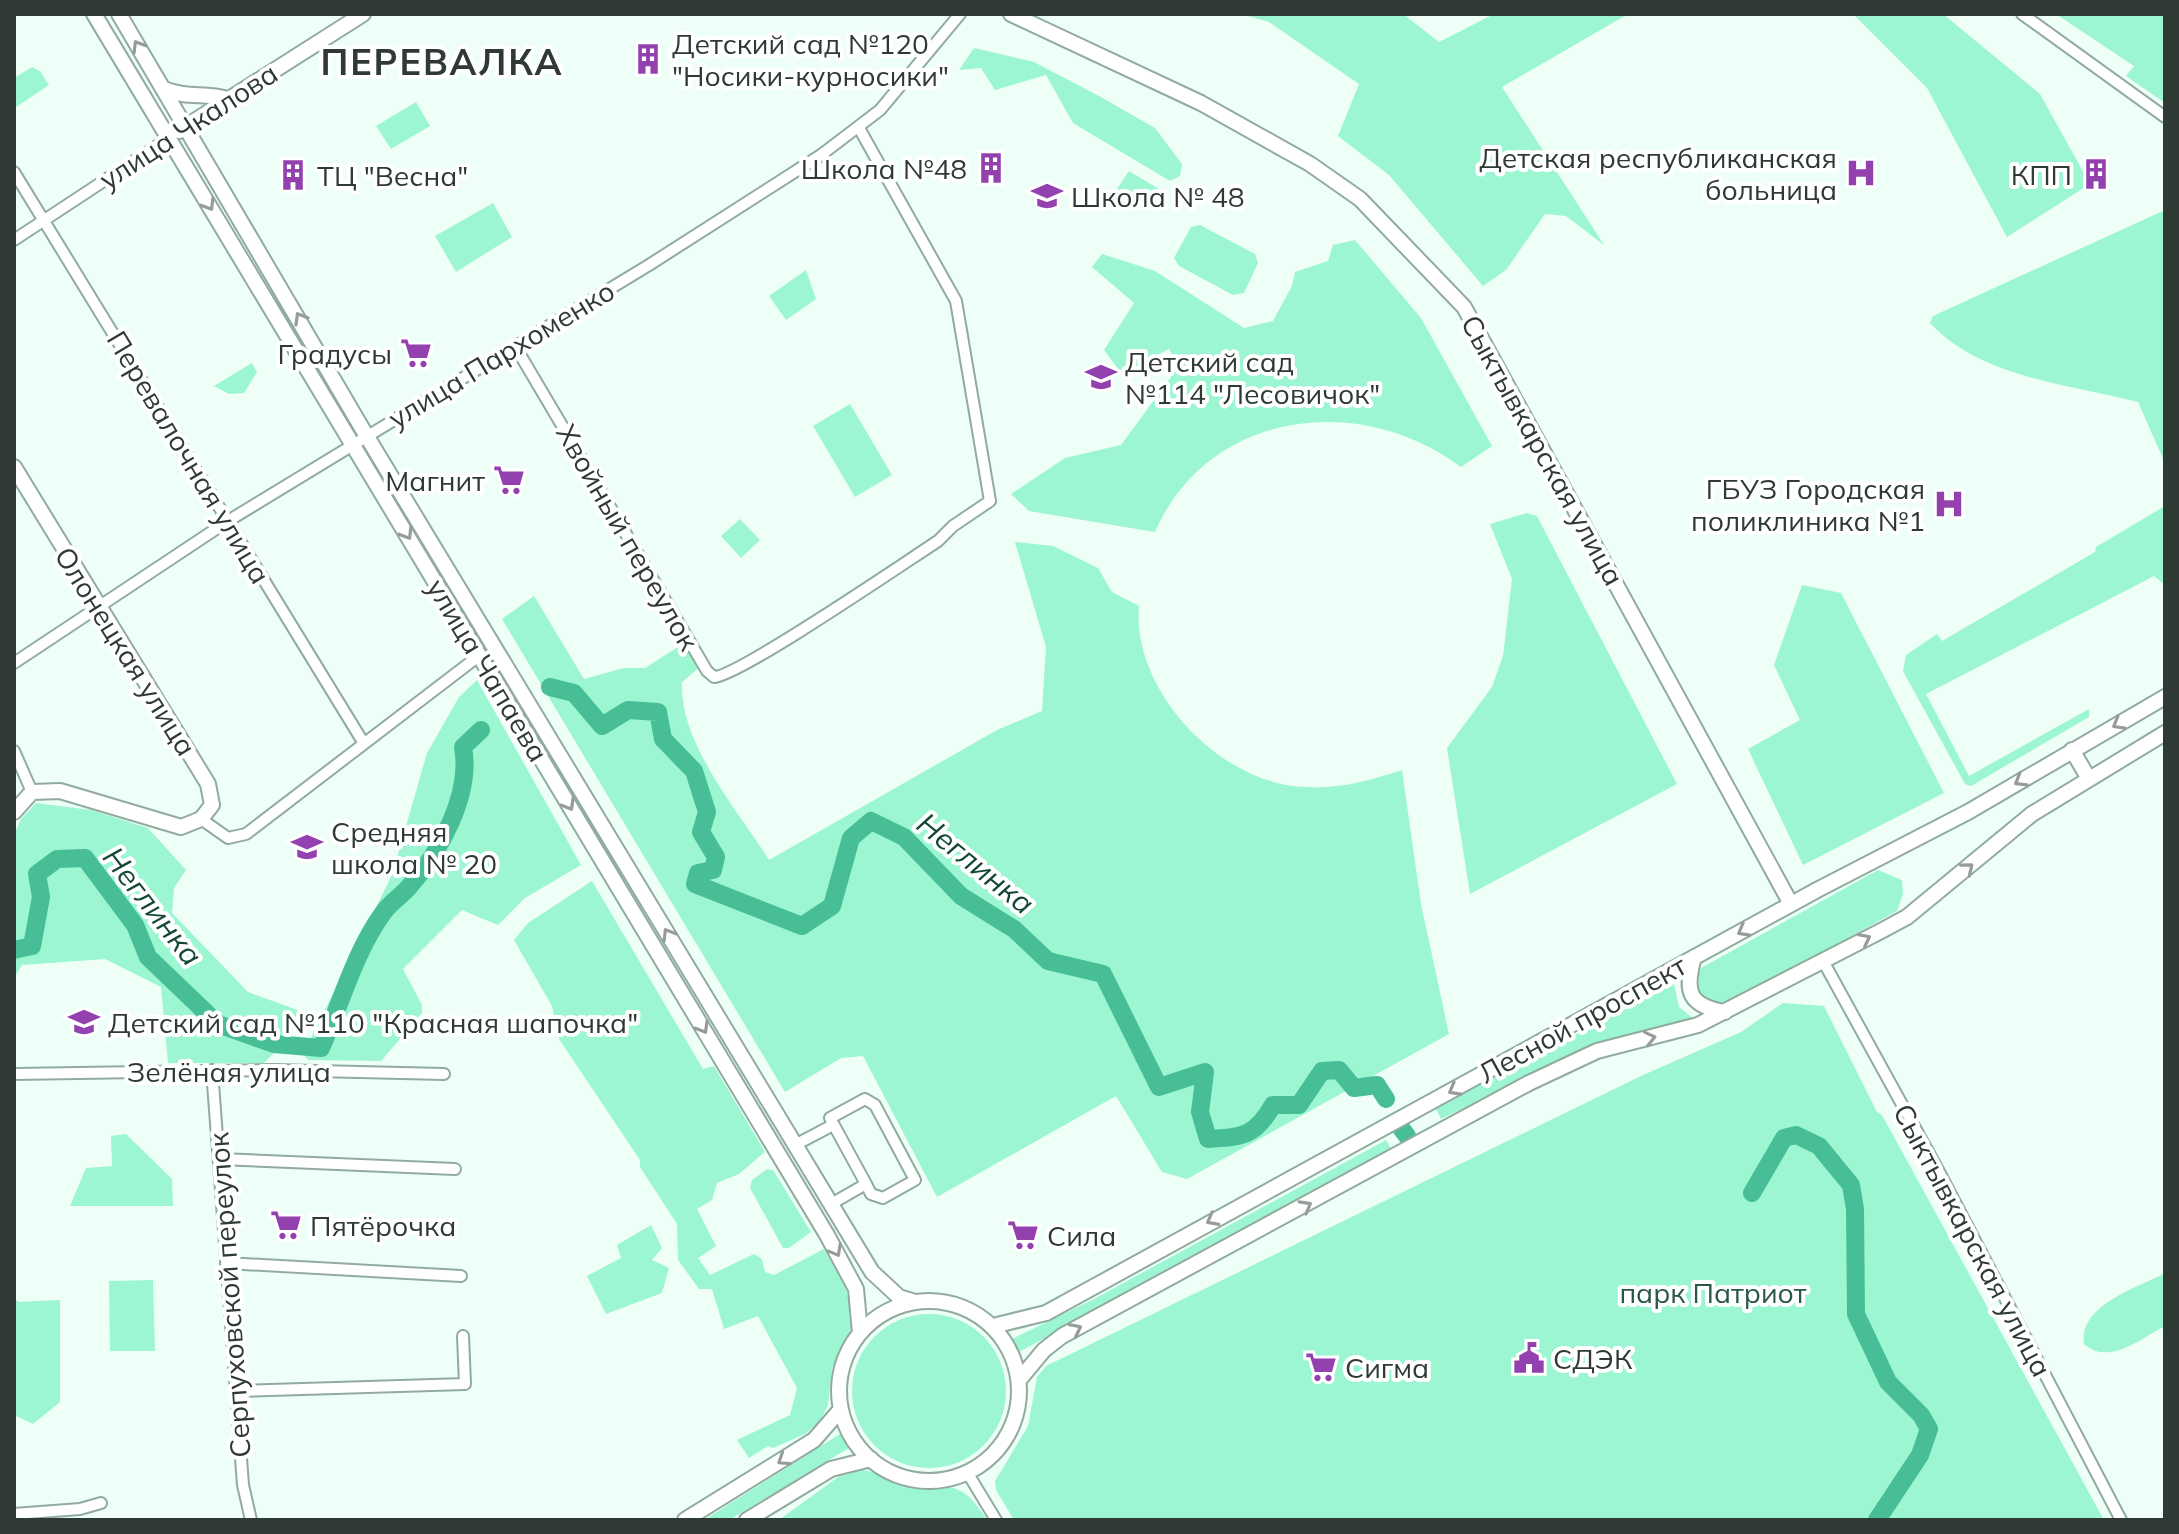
<svg xmlns="http://www.w3.org/2000/svg" width="2179" height="1534" font-family="Mulish,sans-serif">
<style>
.green{fill:#9cf6d2}
.lines{fill:none;stroke-linecap:round;stroke-linejoin:round}
.river{stroke:#47be95;stroke-width:18}
.minor-casing{stroke:#91aba0;stroke-width:14}
.major-casing{stroke:#91aba0;stroke-width:18}
.minor{stroke:#fff;stroke-width:10}
.major{stroke:#fff;stroke-width:14}
.oneway{stroke:#979c9a}
.labels{text-anchor:middle;dominant-baseline:central;stroke-width:8;stroke-linejoin:round;paint-order:stroke}
.poi-label{font-size:28px;fill:#2f3a35;stroke:#fff;text-anchor:start}
.street-label{font-size:28px;fill:#2f3a35;stroke:#fff}
.park-label{font-size:28px;fill:#285846;stroke:#fff}
.water-label{font-size:30px;font-style:italic;fill:#154736;stroke:#fff}
.district-label{font-size:36px;font-weight:bold;letter-spacing:2px;fill:#2f3a35;stroke:#fff}
</style>
<rect width="100%" height="100%" fill="#eefff7"/>
<path class="green" d="M1241,14H1403L1439,42L1494,14H1628L1502,87L1604,245L1566,216L1545,214L1506,270L1483,286L1389,175L1338,136L1359,84L1269,22Z
M1853,14H1943L2040,94L2090,184L2007,237L1927,88Z
M2056,14H2165V103L2126,76L2134,66Z
M974,48L1034,62L1099,96L1155,128L1182,164L1180,176L1170,181L1073,123L1046,75L995,90L981,68L959,70Z
M32,67L40,71L49,85L16,107L14,78Z
M416,102L430,126L391,149L376,126Z
M1129,171L1159,189L1147,208L1117,189Z
M493,203L512,237L456,272L435,236Z
M2165,210V463L2138,402C2069,384 1981,378 1930,323L1933,316Z
M1200,225L1255,254L1258,263L1244,293L1233,295L1179,266L1174,258L1191,227Z
M1355,240L1421,318L1492,446L1461,467C1360,391 1208,410 1155,532L1029,511L1011,494L1065,458L1121,445L1179,366L1169,349L1122,374L1104,350L1134,303L1092,267L1102,254L1155,271L1244,328L1273,321L1292,286L1295,272L1328,261L1333,245Z
M806,270L816,299L786,320L769,296Z
M252,363L257,372L244,393L229,394L214,386Z
M850,404L892,475L855,497L813,426Z
M2165,506V585L2154,576L1926,694L1969,776L2089,709V717L1971,786L1965,784L1903,671L1906,655L1937,634L1942,641L2095,552L2096,547Z
M1527,513L1537,516L1540,522L1677,784L1470,894L1447,748L1492,687L1503,656L1512,579L1490,524Z
M740,519L760,540L741,558L721,536Z
M1015,542L1053,546L1098,568L1112,592L1139,606C1132,688 1214,776 1293,786C1332,791 1366,782 1402,770L1421,904L1449,1034L1187,1179L1162,1172L1116,1096L937,1197L863,1056L841,1058L785,1092L502,619L534,596L584,679L624,668H645L684,643L700,667L682,682C679,743 737,809 769,860L997,730L1042,711L1046,647Z
M1802,585L1841,593L1944,793L1803,865L1748,749L1800,720L1774,665Z
M477,680L581,865L525,898L498,925L462,910L403,969L422,1005V1013L381,1061L308,1060L303,1054L392,875L427,753L459,697Z
M36,803L91,810L148,828L186,870L174,888L172,913L248,992L303,1012L283,1044L264,1063H168L161,987L105,959L22,965L14,978V835L21,819Z
M1878,870L1902,880L1903,894L1897,911L1723,1007L1704,1006L1694,985L1701,968Z
M592,881L703,1069L714,1066L765,1152L739,1174L717,1183L712,1200L697,1209L716,1246L698,1258L710,1275L754,1254L762,1259L765,1272L774,1275L824,1249L845,1287L850,1303L849,1318L854,1322L832,1369L828,1405L820,1421L805,1434L773,1448L768,1446L749,1458L737,1440L790,1415L797,1388L758,1316L724,1329L712,1289H699L678,1260L677,1224L640,1167V1160L559,1039L552,1006L514,940L528,923Z
M1674,984L1679,1007L1694,1019L1592,1048L1441,1119L1435,1107Z
M1783,1003L1824,1006L1877,1112L1882,1115L2104,1520H1014L996,1490L995,1481L1028,1426L1037,1377L1046,1366L1641,1076L1741,1032Z
M126,1134L172,1179L173,1206H70L86,1168L112,1166L111,1136Z
M1386,1140L1394,1154L1017,1353L1010,1340L1094,1299Z
M767,1169L773,1170L811,1232L789,1248H783L750,1188L752,1180Z
M651,1225L662,1248L652,1260L669,1268L662,1293L606,1314L587,1276L621,1258L617,1245Z
M2165,1273V1326C2140,1339 2109,1366 2084,1344C2079,1305 2135,1289 2165,1273Z
M153,1280L155,1351H110L109,1281Z
M14,1299L19,1302L60,1300V1402L33,1424L14,1415Z
M852 1391a77 77 0 1 1 154 0a77 77 0 1 1-154 0Z
M840,1434L849,1448L729,1520H704Z
M862,1470C876,1471 885,1479 899,1482C944,1494 957,1471 987,1520H779L838,1477Z"/>
<g class="lines">
<path class="river" d="M550,687L574,693L602,726L628,710L658,712L663,739L694,771L707,812L701,832L716,857L713,870L698,873L695,884L802,926L832,906L851,838L871,821L904,837L961,896L1014,929L1048,961L1103,974L1159,1087L1205,1072L1200,1112L1208,1139C1242,1137 1255,1137 1273,1105H1299L1322,1071L1339,1070L1354,1088L1377,1085L1386,1099
M14,950L32,946L41,897L37,874L57,859L85,858L135,925L148,957L218,1024L274,1044L321,1048C341,1004 354,953 383,913C390,903 401,896 409,887C440,852 472,794 463,747L481,730
M1401,1128L1407,1136
M1752,1193L1784,1138L1796,1135L1819,1146L1851,1185L1855,1209L1856,1314L1888,1382L1921,1415L1929,1429L1920,1455L1877,1520"/>
<defs>
<path id="minor" d="M2022,14L2165,117
M14,172L363,742
M14,240L169,138
M515,346L707,671L714,677C739,676 904,563 938,541L953,526L990,501L956,301L859,128
M14,663L228,521L649,265L821,155L880,110L960,14
M14,751L32,792
M201,819L228,838L246,834L480,655
M1823,961L1937,1168L2121,1520
M212,1070L243,1485L251,1520
M14,1074L274,1070L444,1074
M795,1145L833,1125
M220,1159L455,1169
M831,1204L866,1184L830,1118L865,1099L875,1105L915,1180L883,1198L871,1194L866,1184
M226,1263L461,1276
M236,1391L465,1384L463,1336
M967,1472L996,1520
M14,1514L80,1509L101,1503"/>
<path id="major" d="M94,14L827,1235L856,1289L860,1333
M119,14L366,435L872,1272L899,1297L915,1302
M1011,14L1201,103L1310,164L1360,199L1464,307L1791,904
M164,89C188,99 205,92 227,99
M179,131L363,14
M14,467L208,784L212,805L201,819L181,827L60,791L32,792L14,812
M2072,750L2089,779
M1694,957C1684,992 1689,1006 1725,1012
M839 1391a90 90 0 1 1 180 0a90 90 0 1 1-180 0Z
M993,1326L1046,1313L1817,890L1968,812L2165,697
M1019,1380L1044,1350L1062,1336L1529,1083L1597,1051L1698,1025L1881,931L1907,917L2032,814L2165,733
M685,1520L814,1440L841,1409
M747,1520L831,1469L871,1459"/>
</defs>
<use href="#minor" class="minor-casing"/>
<use href="#major" class="major-casing"/>
<use href="#minor" class="minor"/>
<use href="#major" class="major"/>
</g>
<defs><path id="oneway-chevron" d="M-2-3.5L2.5 0L-2 3.5" fill="none" stroke-width="1.6" stroke-linecap="round" stroke-linejoin="round" transform="scale(2)"/></defs>
<g class="oneway">
<use href="#oneway-chevron" transform="translate(138 46) rotate(-121)"/>
<use href="#oneway-chevron" transform="translate(209 205) rotate(59)"/>
<use href="#oneway-chevron" transform="translate(300 318) rotate(-120)"/>
<use href="#oneway-chevron" transform="translate(407 534) rotate(59)"/>
<use href="#oneway-chevron" transform="translate(2118 724) rotate(150)"/>
<use href="#oneway-chevron" transform="translate(2020 781) rotate(149)"/>
<use href="#oneway-chevron" transform="translate(569 805) rotate(60)"/>
<use href="#oneway-chevron" transform="translate(1968 868) rotate(-39)"/>
<use href="#oneway-chevron" transform="translate(1743 931) rotate(151)"/>
<use href="#oneway-chevron" transform="translate(668 934) rotate(-121)"/>
<use href="#oneway-chevron" transform="translate(1865 939) rotate(-27)"/>
<use href="#oneway-chevron" transform="translate(703 1028) rotate(60)"/>
<use href="#oneway-chevron" transform="translate(1650 1038) rotate(-13)"/>
<use href="#oneway-chevron" transform="translate(1454 1090) rotate(151)"/>
<use href="#oneway-chevron" transform="translate(1306 1206) rotate(-29)"/>
<use href="#oneway-chevron" transform="translate(1212 1220) rotate(152)"/>
<use href="#oneway-chevron" transform="translate(836 1251) rotate(61)"/>
<use href="#oneway-chevron" transform="translate(1076 1329) rotate(-27)"/>
<use href="#oneway-chevron" transform="translate(783 1460) rotate(147)"/>
</g>
<defs>
<symbol id="building-bare" viewBox="-9 -9 18 18"><path d="M-4-6H4V6H1V3H-1V6H-4ZM-2.5-4.3h1.7v1.8h-1.7ZM.8-4.3h1.7v1.8H.8ZM-2.5-1h1.7V.8h-1.7ZM.8-1h1.7V.8H.8Z" fill="#9441b0" stroke="#fff" stroke-width="2.5" paint-order="stroke"/></symbol>
<symbol id="hospital-bare" viewBox="-9 -9 18 18"><path d="M-5-5h3v3.5h4V-5h3V5h-3V1.5h-4V5h-3Z" fill="#9441b0" stroke="#fff" stroke-width="2.5" paint-order="stroke"/></symbol>
<symbol id="school-bare" viewBox="-9 -9 18 18"><path d="M0-5L7-2L0 1L-7-2ZM-4 1L0 2.5L4 1V4Q0 6-4 4Z" fill="#9441b0" stroke="#fff" stroke-width="2.5" paint-order="stroke"/></symbol>
<symbol id="supermarket-bare" viewBox="-9 -9 18 18"><path d="M-6-5.5h2.5l.6 2H6L4.5 2H-2.5L-4.4-4H-6ZM-1.5 3.2a1.3 1.3 0 1 0 .1 0ZM3 3.2a1.3 1.3 0 1 0 .1 0Z" fill="#9441b0" stroke="#fff" stroke-width="2.5" paint-order="stroke"/></symbol>
<symbol id="civic-bare" viewBox="-9 -9 18 18"><path d="M-.6-6.5H3V-4.5H.6V-3L4-1V1h2V6H-6V1h2V-1L-.6-3ZM-1.2 2.5V6h2.4V2.5Z" fill="#9441b0" stroke="#fff" stroke-width="2.5" paint-order="stroke"/></symbol>
</defs>
<g fill-rule="evenodd">
<use href="#building-bare" x="626" y="37" width="44" height="44"/>
<use href="#building-bare" x="969" y="146" width="44" height="44"/>
<use href="#hospital-bare" x="1839" y="151" width="44" height="44"/>
<use href="#building-bare" x="2074" y="152" width="44" height="44"/>
<use href="#building-bare" x="271" y="153" width="44" height="44"/>
<use href="#school-bare" x="1025" y="174" width="44" height="44"/>
<use href="#supermarket-bare" x="394" y="331" width="44" height="44"/>
<use href="#school-bare" x="1079" y="355" width="44" height="44"/>
<use href="#supermarket-bare" x="487" y="458" width="44" height="44"/>
<use href="#hospital-bare" x="1927" y="482" width="44" height="44"/>
<use href="#school-bare" x="285" y="825" width="44" height="44"/>
<use href="#school-bare" x="62" y="1000" width="44" height="44"/>
<use href="#supermarket-bare" x="264" y="1203" width="44" height="44"/>
<use href="#supermarket-bare" x="1001" y="1213" width="44" height="44"/>
<use href="#civic-bare" x="1507" y="1336" width="44" height="44"/>
<use href="#supermarket-bare" x="1299" y="1345" width="44" height="44"/>
</g>
<g class="labels">
<g class="poi-label">
<text x="672" y="43">Детский сад №120<tspan x="672" dy="32">"Носики-курносики"</tspan></text>
<text x="1837" y="157" text-anchor="end">Детская республиканская<tspan x="1837" dy="32">больница</tspan></text>
<text x="967" y="168" text-anchor="end">Школа №48</text>
<text x="2072" y="174" text-anchor="end">КПП</text>
<text x="317" y="175">ТЦ "Весна"</text>
<text x="1071" y="196">Школа № 48</text>
<text x="392" y="353" text-anchor="end">Градусы</text>
<text x="1125" y="361">Детский сад<tspan x="1125" dy="32">№114 "Лесовичок"</tspan></text>
<text x="485" y="480" text-anchor="end">Магнит</text>
<text x="1925" y="488" text-anchor="end">ГБУЗ Городская<tspan x="1925" dy="32">поликлиника №1</tspan></text>
<text x="331" y="831">Средняя<tspan x="331" dy="32">школа № 20</tspan></text>
<text x="108" y="1022">Детский сад №110 "Красная шапочка"</text>
<text x="310" y="1225">Пятёрочка</text>
<text x="1047" y="1235">Сила</text>
<text x="1553" y="1358">СДЭК</text>
<text x="1345" y="1367">Сигма</text>
</g>
<g class="street-label">
<text transform="translate(188 126) rotate(-33)">улица Чкалова</text>
<text transform="translate(501 354) rotate(-31)">улица Пархоменко</text>
<text transform="translate(1543 450) rotate(61)">Сыктывкарская улица</text>
<text transform="translate(189 457) rotate(59)">Перевалочная улица</text>
<text transform="translate(628 537) rotate(60)">Хвойный переулок</text>
<text transform="translate(126 651) rotate(58)">Олонецкая улица</text>
<text transform="translate(488 670) rotate(59)">улица Чапаева</text>
<text transform="translate(1582 1019) rotate(-29)">Лесной проспект</text>
<text x="229" y="1071">Зелёная улица</text>
<text transform="translate(1973 1240) rotate(62)">Сыктывкарская улица</text>
<text transform="translate(229 1295) rotate(-94)">Серпуховской переулок</text>
</g>
<g class="park-label">
<text x="1713" y="1292">парк Патриот</text>
</g>
<g class="water-label">
<text transform="translate(976 863) rotate(39)">Неглинка</text>
<text transform="translate(153 906) rotate(52)">Неглинка</text>
</g>
<g class="district-label">
<text x="442" y="61">ПЕРЕВАЛКА</text>
</g>
</g>
<rect width="2179" height="1534" fill="none" stroke="#2f3a35" stroke-width="32"/>
</svg>
